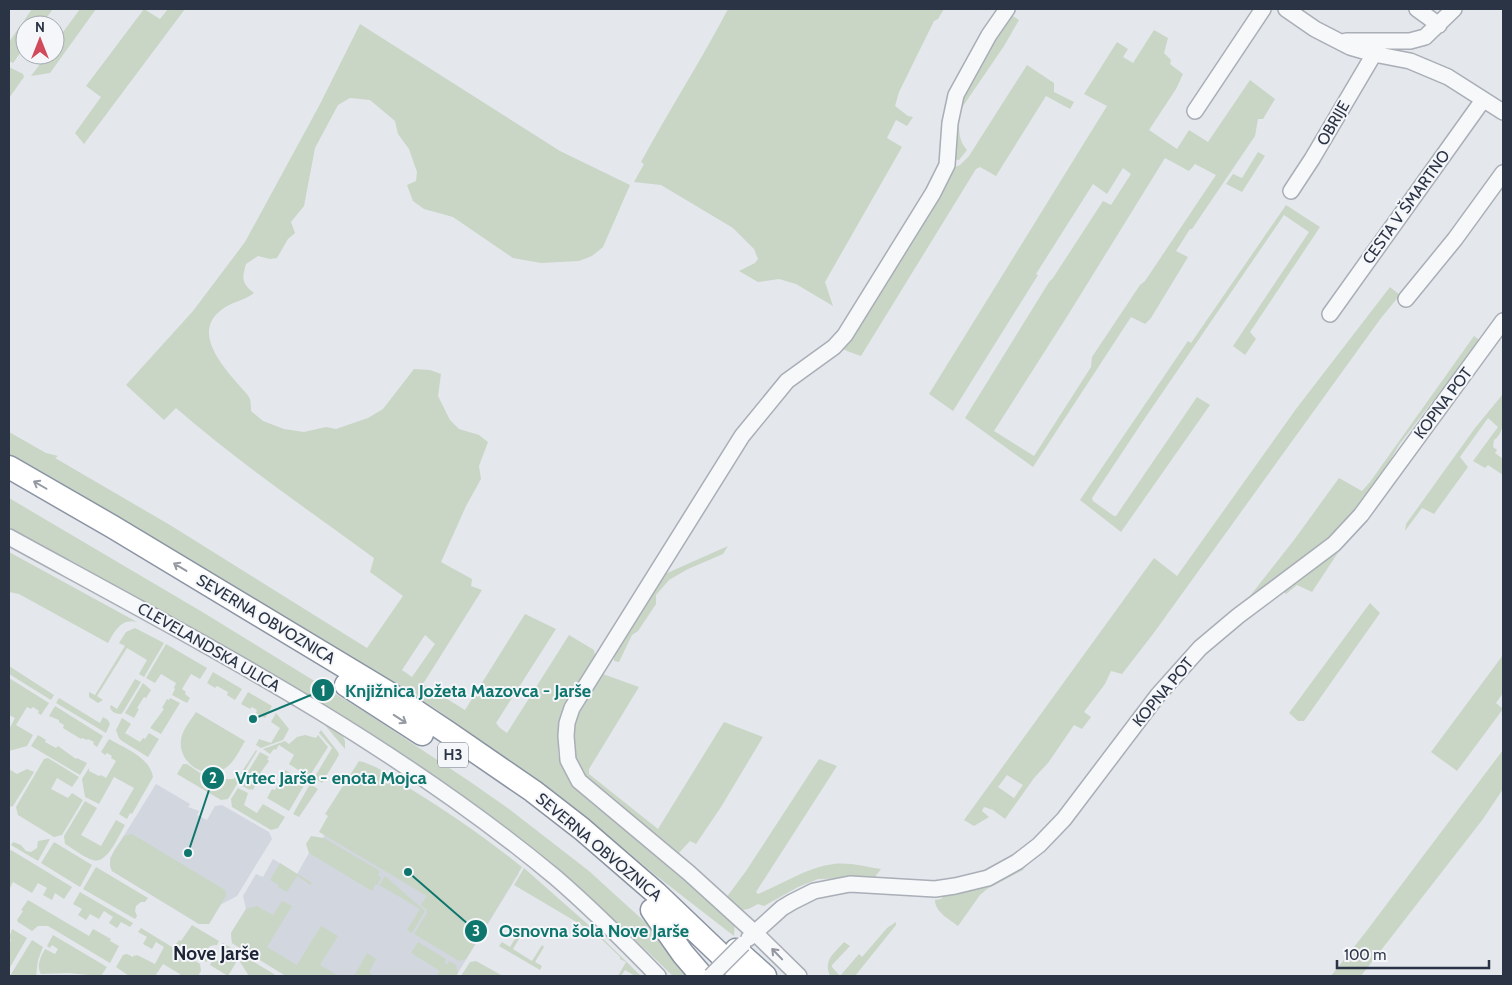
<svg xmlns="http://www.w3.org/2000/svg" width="1512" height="985" font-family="Cabin,sans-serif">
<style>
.built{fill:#d2d6de}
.green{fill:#c9d6c5;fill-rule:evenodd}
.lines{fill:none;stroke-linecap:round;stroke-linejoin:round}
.minor-casing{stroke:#a9aeb7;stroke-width:18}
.highway-casing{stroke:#8b94a3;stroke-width:25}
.minor{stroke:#f7f8fa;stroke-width:15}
.highway{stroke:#fff;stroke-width:22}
.minor-bridge-casing{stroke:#a9aeb7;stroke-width:18;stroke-linecap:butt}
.minor-bridge{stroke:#f7f8fa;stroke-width:15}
.oneway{stroke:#959aa2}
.oneway2{stroke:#9196a0}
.labels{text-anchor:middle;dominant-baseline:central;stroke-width:4;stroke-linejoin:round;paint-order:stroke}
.shield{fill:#f4f6f9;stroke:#676e7b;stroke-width:1}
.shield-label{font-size:15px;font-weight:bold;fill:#2b3445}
.street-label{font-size:16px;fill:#2b3445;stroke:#f4f6f9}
.quarter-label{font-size:19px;font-weight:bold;fill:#1d2536;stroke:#f4f6f9}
.leader{fill:none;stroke:#0f766e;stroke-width:2}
.callout-dot{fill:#0f766e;stroke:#f4f6f9;stroke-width:2}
.mark-label{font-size:15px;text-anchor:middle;font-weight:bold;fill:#fff}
.callout-label{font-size:18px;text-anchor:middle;font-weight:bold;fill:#0f766e;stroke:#f4f6f9;stroke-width:4;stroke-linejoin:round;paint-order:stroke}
</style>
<rect width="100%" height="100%" fill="#e4e7ec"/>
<path class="built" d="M156,784L190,804L188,807L199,811L197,815L207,820L215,806L222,805L269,832L272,839L237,896L220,905L209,924H199L112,871L110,866V858Z
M348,796L519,873L456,976H286L232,943L231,933L246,909L243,896L256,874L263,877L273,859L297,874L309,853L315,851Z"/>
<path class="green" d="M32,9H53L41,25H25V46L13,63L9,61V42Z
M80,9H96L50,73L31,76L47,55H55V43Z
M144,9L160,19L168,9H185L84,144L75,133L101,97L86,86Z
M728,9H944L938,19L934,21L899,92L895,106L908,116L913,117L907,126L896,120L887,138L902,147L825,282L833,306L796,284L779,279L758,282L739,271L755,263L758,259L754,249L733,228L661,185L634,182L644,164L641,162C669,110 701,61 728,9Z
M1008,13L1019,20L1004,46L961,109C958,123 957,139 967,150L959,160L952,159L958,103Z
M360,24L560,151L630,185L603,247L592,256L579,261L541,263L513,258L453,217L424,209L413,201L407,185L416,181L417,172L409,149L398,134L395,121L370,100L350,98L338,105L315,148L304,206L291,222L295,233L288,239L277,258L270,259L258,256L246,264C242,278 241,283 254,293C242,302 232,301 220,311C193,333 222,365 238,384C242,389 248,394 250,399C251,403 251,408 251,411L263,421L284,429L304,432L326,427L336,429L368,418L383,409L414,369L430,370L441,374L438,396L450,420L459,429L479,435L488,442L479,466L481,479L466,506L441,562L472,579L471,586L482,590L423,684L465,710L525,614L556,629L496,723L500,728L507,733L569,635L594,650L596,660L559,729L558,755L566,774L574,785L647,844L735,922L734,936L654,874L581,813L436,709L306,629L9,455V432L46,453L58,456L55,458L170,525L367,648L403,596L370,572L374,558C307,509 238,462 176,408L164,420L126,385L193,311L245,242L319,106ZM425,635L435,644L412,677L402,670Z
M1154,30L1168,38L1164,53L1171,60L1170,64L1183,74L1176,89L1149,130L1177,149L1189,130L1208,142L1250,80L1275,99L1263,119H1258L1255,136L1192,229H1190L1176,251L1188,257L1151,318L1145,324L1131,317L1033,467L965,418L1049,282L1053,278L1103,201L1111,205L1131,174L1123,168L1107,194L1093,184L1036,274L1038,275L953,411L929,394L1107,106L1084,94L1117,42L1128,49L1123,57L1133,63ZM1165,158L1189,171L1195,164L1216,175L1145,281L1140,285L1092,357L1091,367L1034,456L994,431L1068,315Z
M1027,65L1054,83V92L1074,102L1070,109L1046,96L996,176L980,167L976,169L861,356L847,351L840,347L953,168L960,165L969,156Z
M9,67L23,74L24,77L9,98Z
M1258,152L1265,156L1242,192L1226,184L1233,174L1242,178Z
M1286,205L1320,227L1250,332L1256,339L1245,355L1233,346L1309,232L1284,215L1145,418L1092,498L1093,501L1114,516H1116L1197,397L1210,405L1121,532L1080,500L1188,341L1191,343Z
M1390,287L1400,295L1381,318L1153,634L1122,674L1111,671L1105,684L1084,712L1091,717L1082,729L1074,725L1048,763L1034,778L1005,819L993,810L984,807L982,811L989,817L974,826L964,820L1154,558L1177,576L1296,409ZM1007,775L1023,785L1014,798L998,787Z
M1474,336L1482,342L1443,396L1432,402L1399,445L1367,499L1343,528L1246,601L1294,540L1339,478L1362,491L1370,482Z
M1503,394C1503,408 1507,432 1494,440L1493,447L1497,450L1495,453L1503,459V475L1488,465L1485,468L1473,461L1498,427L1488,418L1460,457L1468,467L1434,514L1422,508L1405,531L1406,524L1475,428Z
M9,498L204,613L368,714L472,783L509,809L589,871L656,932L694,976H673L626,931L498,821L411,760L357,727L9,529Z
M1339,544L1343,545L1312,592L1297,585L1286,594L1282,590Z
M728,546L723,554L688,569L669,580L656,595V604L638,631L632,635L619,662L614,661V656L641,610L665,574Z
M9,552L137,622C121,618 115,631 108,643L19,594L9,592Z
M1370,603L1380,613L1304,721H1298L1289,713Z
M150,620L341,732L345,741V749L324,724L152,623Z
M135,628L164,643L144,677L139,674L147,660L127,648L97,696L103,700L98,703L89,697V692L95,695L125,646L119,643L126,632Z
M166,644L207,668L200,679L191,674L182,689L186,692L185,694L190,698L187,703L172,695L175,689L174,688L176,683L161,674L155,683L146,678Z
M1503,655V693L1496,703L1503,709L1457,771L1431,752Z
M9,666L54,695L51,700L9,674Z
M213,672L242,689L235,700L227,695L228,692L217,686L215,688L207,683Z
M600,673L639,687L589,769V774L658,829L724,722L763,737L721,807L696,844L690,841L677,855L591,786L573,760L572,727L578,714Z
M9,678L49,703L41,715L38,713L39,711L33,707L31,709L27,707L16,725L33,735L27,746L9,751V729L15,718L9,715Z
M135,679L141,682L123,712L121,714C116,714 111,712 110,707L111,705L117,709Z
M143,683L151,690L146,698L144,697L137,708L139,709L134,718L125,713Z
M248,692L272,706L265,718L256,713L257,710L252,707L250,709L241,704Z
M59,698L100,723L103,717L108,720L110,724L106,733L56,703Z
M170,698L180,703L161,734L150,728L164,709L162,708L167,699L169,700Z
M55,706L103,736L97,747L93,744L94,742L88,739L87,740L82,738L81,739L63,728L64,725L59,722V720L49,716Z
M196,712L245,741C239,751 234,763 224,769C203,780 178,762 181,740C182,730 191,720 196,712Z
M276,713L289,729L283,740L261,748L256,745L259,739L271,743L280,728L271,722Z
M122,718L131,724L125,733L140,742L143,738L145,739L149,733L159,739L148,757L122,741L119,738L116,730Z
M321,730L338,752L339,755L322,783L314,778L332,748L319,733Z
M38,735L46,740L45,742L56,748L58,746L76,759L77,758L87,763L80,775L31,746Z
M305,735L316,738L318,735L328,747L309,777L289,764L294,755L279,745L276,750L274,749L270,754L263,749L285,741L289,744L297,737Z
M109,739C124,748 150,757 153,777L132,814L130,813L127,819L119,814L134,788L114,777L99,804L85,797L82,779L89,768V771L99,776L101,775L106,778L116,761L111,758L112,756L107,753L105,755L101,752Z
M256,750L257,751L228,799L221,800L177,774L183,764H187L200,773L216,774L222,779H233L241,773Z
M1503,750V789L1483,819L1361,976H1331L1365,933Z
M260,752L269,757L267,759L269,761L256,779L258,780L253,790L251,789L250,790L240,785Z
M48,758L79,777L72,787L57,778L51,789L68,798L72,793L83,800L62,835L54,837L18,815L16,807L44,759Z
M819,759L837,766L756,892L758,894C783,884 807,867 834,864C849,862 866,867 881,869L874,878L818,879L798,887L764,906L758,904C741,914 740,910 726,898L746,871Z
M359,761C377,765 394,778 409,788C448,812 486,838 522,867L466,959L459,961L414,934L427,913V910L421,905L427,896L319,832L328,816L325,814Z
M9,769L17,774L27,769L34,772L13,806L9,807Z
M285,770L306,782L289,811L267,798L272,789L275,790Z
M310,784L318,789L299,817L293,814Z
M238,788L248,793L244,805L257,813L263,804L285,817L278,828L271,830L232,807L231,799Z
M85,801L97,808L81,835L101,846L116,820L125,825C119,835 107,865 93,860C83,857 74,849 65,844L64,836Z
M132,834L225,890L226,896L209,924H199L112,871C106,859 117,847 124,836Z
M311,836L324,838L380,871L378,875L381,878L377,885H375L372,891L309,853L306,844Z
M49,839H50L38,861L11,845L13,842L21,845L26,851L31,852L37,848L38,841Z
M54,842L92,865L80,887L41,863Z
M11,850L72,887L64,899L55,893L52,900L43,895L47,888L38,883L32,893L13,882L9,890V851Z
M1036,853L1023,870L987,889L980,895L958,926C949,919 935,912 935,900L941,899L944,894Z
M280,863L312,883L311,885L297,876L287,892L278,887L279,885L270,880Z
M96,867L148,898L145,902H141L136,906L135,911L137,916L135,919L83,889Z
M524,868L592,928L641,976H635L625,970L621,976H618L626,962L620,959V957L595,933L514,885Z
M385,876L425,911L412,933L407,930L420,909L381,886H379Z
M80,892L133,923L130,927L121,922L117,928L109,923L113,917L104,911L99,919L90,914L86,920L78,915L82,909L73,904Z
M28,900L89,936L93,929L111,939L110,941L119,946L110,963L48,926H38L32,931L18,922L17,920L23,911L21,910Z
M282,901L292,906L267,947L297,965L321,926L338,936L320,965L339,976H286L232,943L231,933L246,909L257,906L273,915Z
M896,922V925L855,976H830C823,959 834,954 844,942L850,946L832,965V967L840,976L859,954L862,957L887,928Z
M192,925L219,941L217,945C208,944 204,951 209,959L206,962L176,944L179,940L181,941Z
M141,928L200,964L201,971L198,976H179L180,974L163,964L155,976H129L116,967L123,955L127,954L133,957L134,955L136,956L137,955L155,964L164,947L156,942L152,949L143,944L147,937L138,932Z
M12,929L27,938L9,969V944L11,940L9,938Z
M519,932L522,934L513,949L532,961L542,945L544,947L535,962L542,966L540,970L499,946L502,942L510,947Z
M53,935L107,967L101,976L68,973L41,974C36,966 41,956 45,949L55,954L58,949L52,945L50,948L47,946Z
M32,940L43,947L38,960L36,976H10Z
M418,942L446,959L445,964L446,965L450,961L456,965L458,973L456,976H437L440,971L411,953Z
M223,943L241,954L228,976L210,965L212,961H217L222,958L223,951L221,947Z
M367,953L376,959L369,972L373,976H354Z
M244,956L277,976H249L240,962Z
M476,961L503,976H461L470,962Z"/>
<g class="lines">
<defs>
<path id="minor" d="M1286,9L1315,29L1350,47L1374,54L1410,61L1448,77L1503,112
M1417,9L1439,25
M1346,41H1410L1425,37L1454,9
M1195,111L1263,9
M1291,191L1312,159L1374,54
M1406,299L1455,239L1503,173
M1330,314L1483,100
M9,537C197,640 389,739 555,877C591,908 625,942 658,976
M749,938L782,908L792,902L814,891L850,884L935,889L955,886L988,878L1017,862L1039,845L1064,819L1158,695L1200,648L1238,616L1334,544L1361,515L1503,321
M799,976L755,933L689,873L579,781L568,760L566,736L567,723L572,708L742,436L787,381L834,347L845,335L933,193L947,165L950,123L956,95L989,35L1007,9"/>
<path id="highway" d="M9,467L113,527L387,692L447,732L533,791L582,829L656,893L743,976
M346,685L422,734
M652,910L683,954L702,976
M736,950L765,976"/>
</defs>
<use href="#minor" class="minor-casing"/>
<use href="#highway" class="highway-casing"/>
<use href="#minor" class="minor"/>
<use href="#highway" class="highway"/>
<defs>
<path id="minor-bridge" d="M711,976L743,944"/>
</defs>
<use href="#minor-bridge" class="minor-bridge-casing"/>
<use href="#minor-bridge" class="minor-bridge"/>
</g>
<defs><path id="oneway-shaft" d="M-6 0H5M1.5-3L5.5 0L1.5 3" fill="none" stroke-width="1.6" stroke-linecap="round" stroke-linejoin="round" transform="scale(1.25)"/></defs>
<g class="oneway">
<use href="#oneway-shaft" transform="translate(40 485) rotate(-150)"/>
<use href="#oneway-shaft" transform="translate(180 567) rotate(-149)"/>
<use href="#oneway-shaft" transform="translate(400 719) rotate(33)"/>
</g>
<use class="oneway2" href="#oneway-shaft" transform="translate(777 954) rotate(-134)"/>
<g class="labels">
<rect class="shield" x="438" y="742.5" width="30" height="25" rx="4"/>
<g class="shield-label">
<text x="453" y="755">H3</text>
</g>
<g class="street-label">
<text transform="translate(1333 123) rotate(-60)">OBRIJE</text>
<text transform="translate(1406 207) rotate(-54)">CESTA V ŠMARTNO</text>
<text transform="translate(1443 403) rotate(-53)">KOPNA POT</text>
<text transform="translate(266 619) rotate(31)">SEVERNA OBVOZNICA</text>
<text transform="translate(209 647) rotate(30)">CLEVELANDSKA ULICA</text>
<text transform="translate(1163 692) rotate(-50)">KOPNA POT</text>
<text transform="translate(599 847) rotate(40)">SEVERNA OBVOZNICA</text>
</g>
<g class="quarter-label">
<text x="216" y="953">Nove Jarše</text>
</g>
</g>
<path class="leader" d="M253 719L323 690M188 853L213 778M408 872L476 931"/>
<g class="callout-dot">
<circle cx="253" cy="719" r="5"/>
<circle cx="188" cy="853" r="5"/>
<circle cx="408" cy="872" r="5"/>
<circle cx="323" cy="690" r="12"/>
<circle cx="213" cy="778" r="12"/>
<circle cx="476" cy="931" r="12"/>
</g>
<g class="mark-label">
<text x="323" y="696">1</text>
<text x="213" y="783">2</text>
<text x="476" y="936">3</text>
</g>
<g class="callout-label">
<text x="468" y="697">Knjižnica Jožeta Mazovca - Jarše</text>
<text x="331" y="784">Vrtec Jarše - enota Mojca</text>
<text x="594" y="937">Osnovna šola Nove Jarše</text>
</g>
<rect width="1512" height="985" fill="none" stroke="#2b3445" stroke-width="20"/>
<g transform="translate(40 40)"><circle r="24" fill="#f4f6f9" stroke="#a4a8b1"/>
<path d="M0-4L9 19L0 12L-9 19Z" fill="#d1495b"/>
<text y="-8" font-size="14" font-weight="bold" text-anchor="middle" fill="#2b3445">N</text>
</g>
<path d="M1337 960v8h152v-8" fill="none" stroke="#2b3445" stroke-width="2.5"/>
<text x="1344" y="960" font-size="15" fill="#2b3445" stroke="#f4f6f9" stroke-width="4" paint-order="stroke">100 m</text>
</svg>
